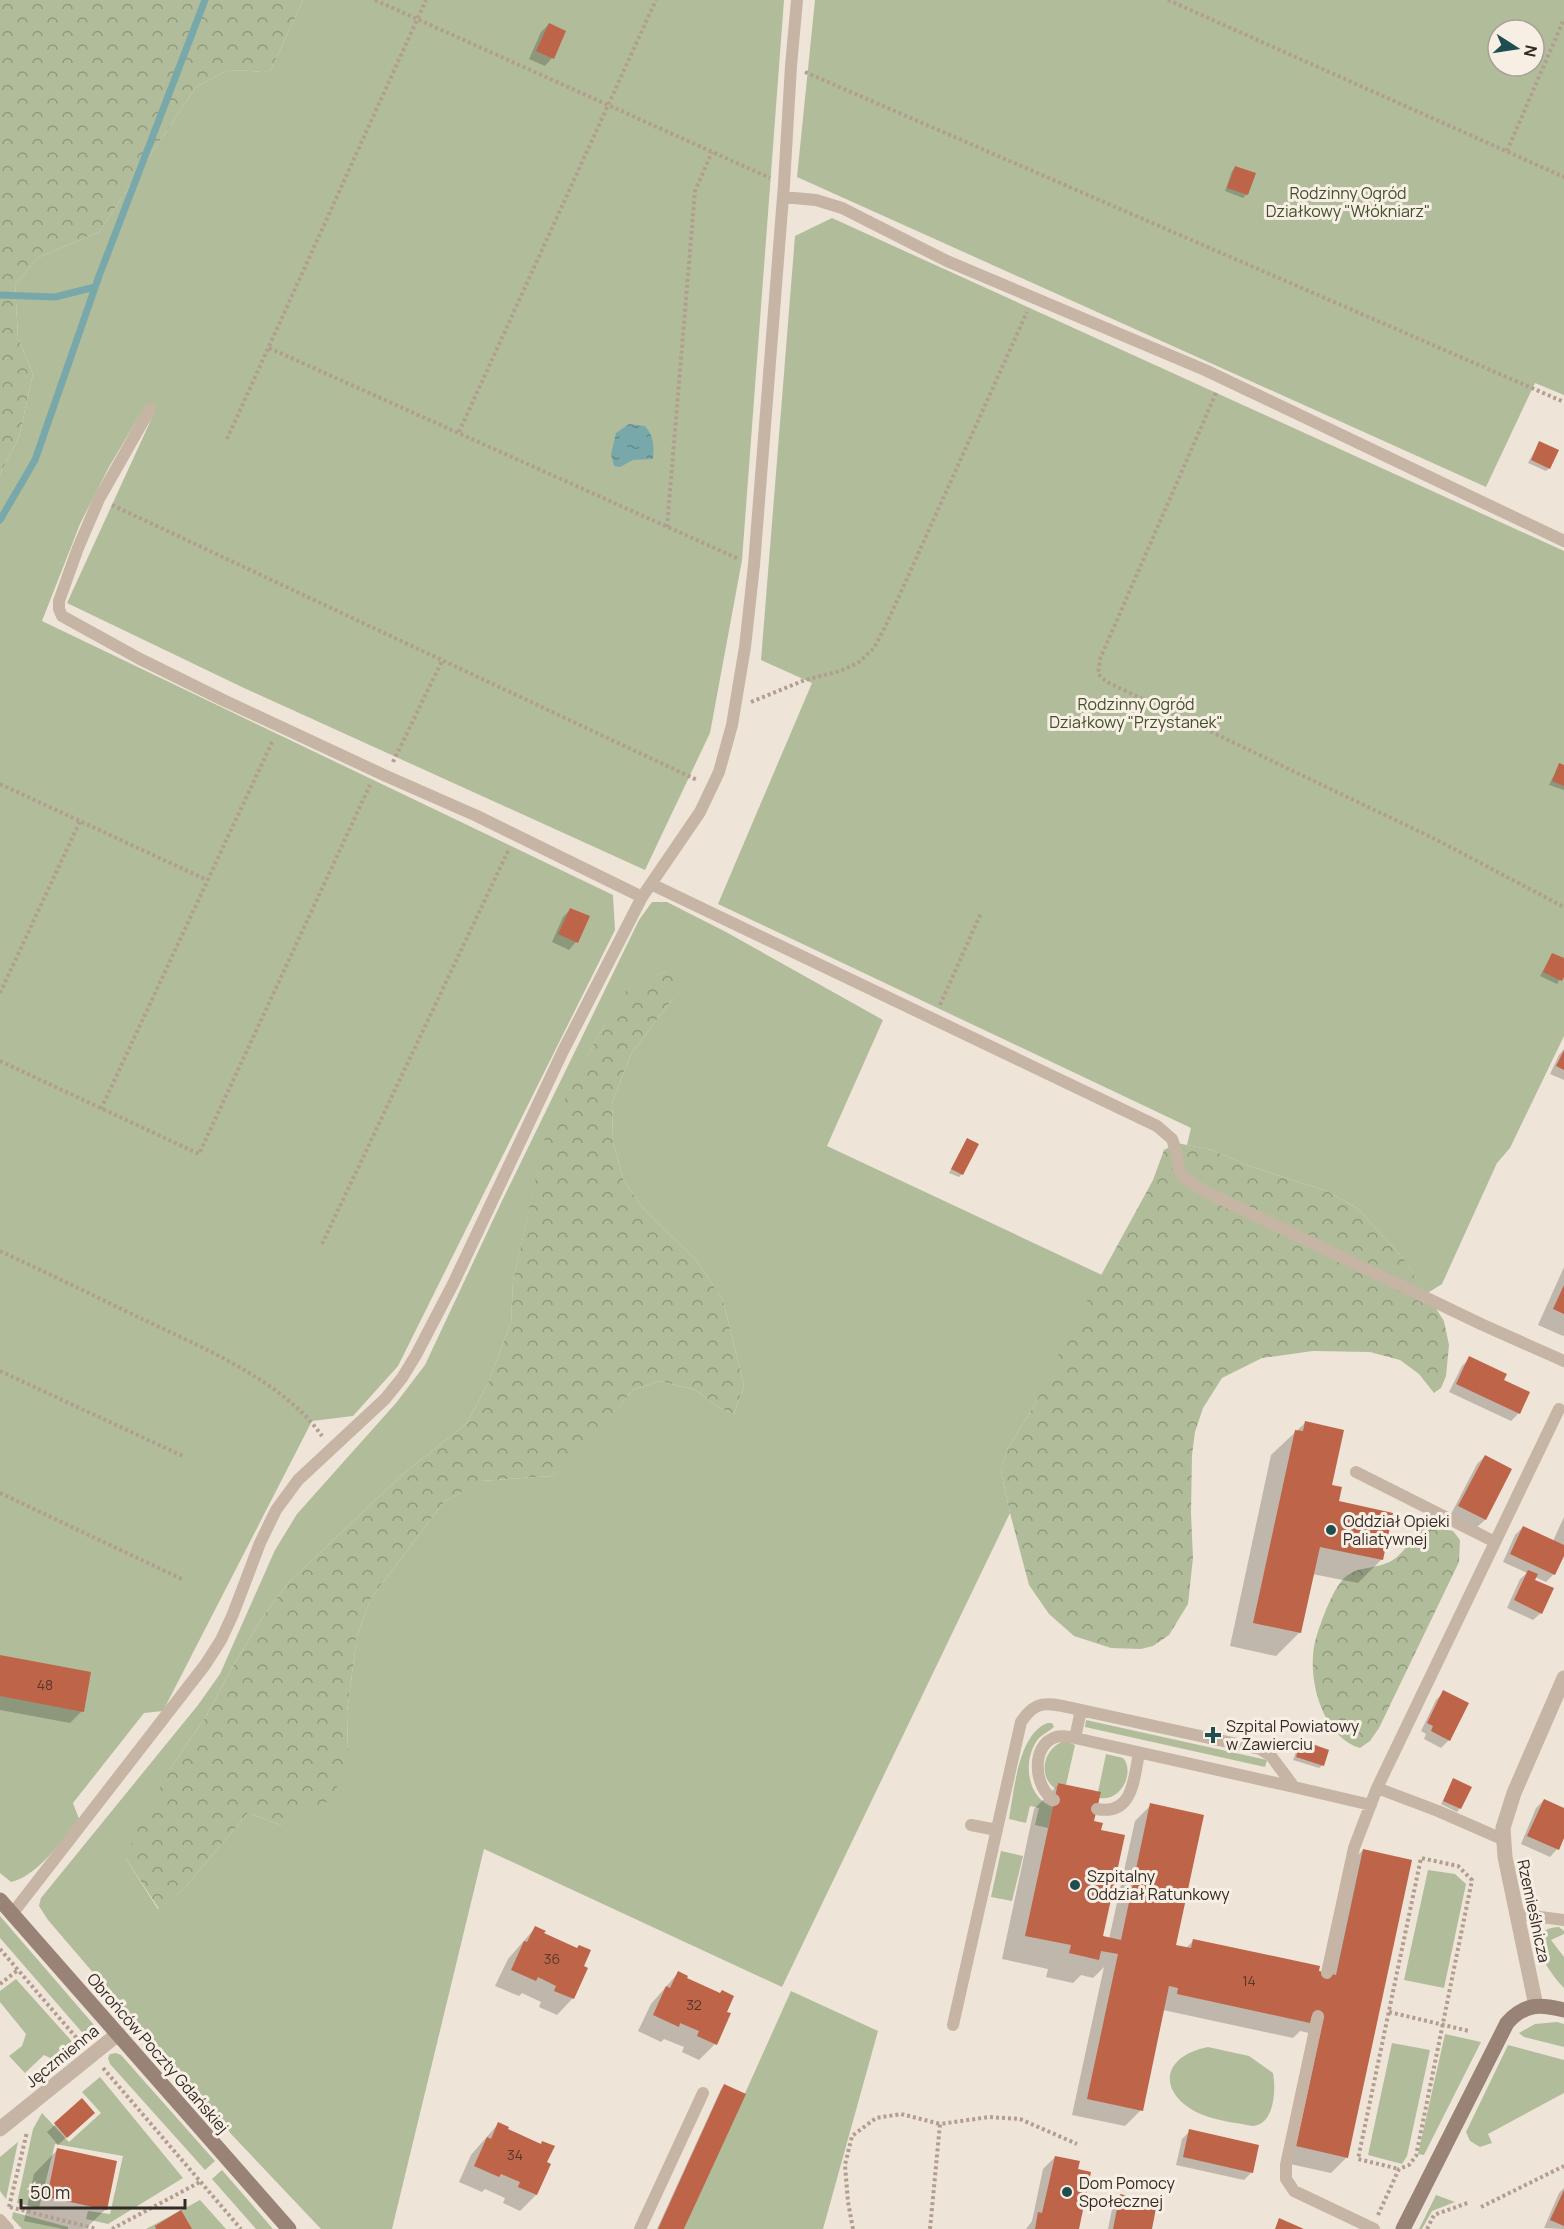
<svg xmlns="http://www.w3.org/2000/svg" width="1564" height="2229" font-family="Manrope,sans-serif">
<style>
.green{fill:#b1bd9a;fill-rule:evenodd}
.forest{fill:url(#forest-crowns)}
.water{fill:url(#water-ripples)}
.shadow{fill:#0003}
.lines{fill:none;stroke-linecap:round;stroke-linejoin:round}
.stream{stroke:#79a8aa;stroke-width:7}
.building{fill:#be6448}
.path{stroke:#b29e90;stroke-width:4;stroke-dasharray:3 3;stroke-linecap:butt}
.lane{stroke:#c6b4a5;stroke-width:12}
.street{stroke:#c6b4a5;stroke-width:15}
.secondary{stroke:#998377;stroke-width:15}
.poi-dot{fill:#1f4e51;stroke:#f7eee4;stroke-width:2}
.labels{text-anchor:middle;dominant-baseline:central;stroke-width:6;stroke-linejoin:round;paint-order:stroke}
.number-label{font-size:14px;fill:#55382e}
.park-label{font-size:16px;fill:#424f2b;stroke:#f7eee4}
.poi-label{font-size:16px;fill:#322a26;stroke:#f7eee4;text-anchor:start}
.street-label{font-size:16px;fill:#322a26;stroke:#f7eee4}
</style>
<defs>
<pattern id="forest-crowns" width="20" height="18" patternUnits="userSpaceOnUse" patternTransform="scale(1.5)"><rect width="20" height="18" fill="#b1bd9a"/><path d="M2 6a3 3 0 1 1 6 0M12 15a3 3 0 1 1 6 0" fill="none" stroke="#919a7d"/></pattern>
<pattern id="water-ripples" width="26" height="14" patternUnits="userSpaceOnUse" patternTransform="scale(1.5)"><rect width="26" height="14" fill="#79a8aa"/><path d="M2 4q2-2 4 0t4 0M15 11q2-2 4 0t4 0" fill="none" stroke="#64898a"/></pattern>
</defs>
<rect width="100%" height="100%" fill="#efe4d8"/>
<path class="green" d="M303,0H784L742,560L710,733L645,870L244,688L67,603L155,411L140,415L109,467L80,524L42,621L613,895L615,930L398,1366L353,1416L312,1421L163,1711L144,1713L73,1803L79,1819C62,1840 38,1876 11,1882L0,1873V474L19,437L33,374L18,338L15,284L39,257L99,232L196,87L228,70L270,72Z
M815,0H1564V395L1535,383L1486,487L797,177ZM1498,30H1534V66H1498Z
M832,218L1564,551V1036L1510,1148L1497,1163L1442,1284L1426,1294L1403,1258L1357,1208L1327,1191L1249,1166L1212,1150L1187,1145L1191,1128L718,904L812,683L761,660L795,236Z
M652,902H667L726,932L883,1020L827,1146L1102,1275L1034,1406L1008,1448L1001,1471L1010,1513L782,1987L484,1849L392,2229H321L232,2135L48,1920L39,1906L41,1898L198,1705L220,1674L275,1550L297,1514L396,1403L425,1365L501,1203L639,920ZM666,971L673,998L631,1054L612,1103L613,1142L624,1181L644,1209L696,1260L723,1300L744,1386L734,1414L718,1407L696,1390L659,1381L633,1390L573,1461L551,1476L480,1481L444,1502L371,1598L357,1636L347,1712L348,1751L281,1825L248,1813L183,1890L158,1909L126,1859L172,1766L207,1715L230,1671L262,1618L288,1583L402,1475L467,1423L488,1383L511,1323L513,1281L534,1188L571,1089L595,1041L629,987Z
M1086,1720L1267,1760L1265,1767L1085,1727Z
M1048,1723H1052L1054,1727C1050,1731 1043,1734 1039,1738C1022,1758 1026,1798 1053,1807L1048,1828L1035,1825L1039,1808L1030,1806L1026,1823L1009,1819C1014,1792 1018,1733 1048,1723Z
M1065,1741L1075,1745L1066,1785L1058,1783L1056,1789C1037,1777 1043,1747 1065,1741Z
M1106,1754L1123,1758C1135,1771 1122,1802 1099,1798L1098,1792Z
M1001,1851L1023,1856L1012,1901L991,1897Z
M1428,1870L1455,1874L1466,1884L1444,1988L1404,1980Z
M0,1916L94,2025L92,2033L87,2038L0,1938Z
M1559,1927L1564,1931V1934L1551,1940L1564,1957V1988C1550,1974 1517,1929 1559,1927Z
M16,1979L77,2047L62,2060H54L44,2055L25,2073L9,2056L22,2046L26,2034L0,2002V1991Z
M791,1991L878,2031L823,2229H684Z
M1557,2022L1564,2024V2047L1524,2037L1519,2033L1535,2024Z
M1445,2034L1481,2042L1424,2155L1418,2154Z
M1392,2043L1430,2050L1407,2156L1402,2164L1368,2155Z
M1508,2045L1564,2060V2093L1488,2134L1492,2143L1480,2147L1470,2141L1466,2132Z
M1208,2047L1249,2056L1273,2073C1276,2089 1275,2124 1253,2126C1237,2123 1218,2121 1203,2115C1158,2096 1158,2057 1208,2047Z
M116,2053L121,2055L215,2161L205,2170L110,2064L108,2058L110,2054Z
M100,2077L183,2178L108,2224L86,2219L88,2211L110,2214L123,2156L55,2144L39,2208L17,2203L33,2129L42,2113L69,2142L101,2113L82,2092Z
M18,2142L6,2199L0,2191V2157Z
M222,2170L273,2229H256L212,2179Z
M1436,2195L1455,2202L1432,2211L1422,2229H1419Z
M200,2200L226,2229H146Z
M13,2212L68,2227V2229H22L12,2218Z"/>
<path class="forest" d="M0,0H303L270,72L228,70L196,87L99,232L39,257L15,284L18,338L33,374L19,437L0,474Z
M666,971L675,974L673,998L631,1054L612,1103L613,1142L624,1181L644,1209L696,1260L723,1300L744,1386L734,1414L718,1407L696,1390L659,1381L633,1390L573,1462L551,1476L481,1481L444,1502L371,1598L357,1636L347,1712L348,1751L333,1799L281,1825L248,1813L183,1890L159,1909L126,1859L138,1828L172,1766L207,1715L230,1671L262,1618L288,1583L402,1475L467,1423L488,1383L511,1323L513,1281L545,1137L595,1041L629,986Z
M1177,1143L1212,1150L1249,1166L1327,1191L1357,1208L1403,1258L1444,1321L1449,1345L1446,1376L1441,1388L1434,1393L1419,1374L1400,1360L1370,1352L1313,1351L1262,1358L1222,1378L1203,1408L1195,1432L1192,1455L1191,1513L1193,1558L1188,1604L1169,1635L1153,1646L1141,1649L1111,1648L1074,1636L1049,1614L1029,1585L1010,1513L1001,1471L1008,1448L1034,1406L1063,1345L1153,1180L1164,1150Z
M1429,1526L1453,1531L1460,1540L1459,1562L1379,1728L1370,1741L1360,1748C1323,1737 1308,1682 1314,1647C1317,1631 1330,1596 1340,1583C1355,1563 1373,1572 1393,1560C1408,1550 1412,1534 1429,1526Z"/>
<path class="water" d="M629,424L645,426C654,437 654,445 653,459L633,460L620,467L614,466L611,454L616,433Z"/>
<path class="shadow" d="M549,24L552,58L545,66L529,59L541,32Z
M1236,167L1247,194L1243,198L1225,191L1232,171Z
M1539,443L1549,468L1546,471L1528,463Z
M1559,765L1564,766V790L1549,785Z
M571,909L576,942L569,950L552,942L563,917Z
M1552,954L1564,960V973L1557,984L1540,976Z
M1564,1049V1080L1550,1074L1559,1055Z
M967,1140L962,1174L959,1177L949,1173Z
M1564,1267V1335L1563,1336L1538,1325Z
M1470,1358L1503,1381L1519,1413L1511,1421L1449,1392L1462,1366Z
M1305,1423L1337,1503L1382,1559L1358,1583L1312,1574L1300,1632L1276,1656L1230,1646L1271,1455Z
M1485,1456L1510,1469L1485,1520L1477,1527L1451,1514L1477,1464Z
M1564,1517V1555L1554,1574L1546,1582L1535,1577L1533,1580L1541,1613L1533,1620L1507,1608L1520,1579L1527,1573L1503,1562L1515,1535L1523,1527L1553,1541Z
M0,1656L82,1711L70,1723L0,1710Z
M1444,1692L1449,1740L1441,1748L1424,1739L1426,1734L1421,1731L1436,1700Z
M1301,1742L1323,1765L1319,1768L1293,1760L1298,1746Z
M1454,1780L1460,1808L1457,1812L1441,1804Z
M1058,1785L1100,1831L1101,1938L1109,1939L1135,1821L1151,1805L1174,1946L1185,1949L1194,1940L1324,1974L1347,1867L1363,1850L1347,2157L1331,2173L1281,2162L1309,2033L1300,2031L1293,2038L1163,2010L1141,2110L1125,2126L1072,2115L1104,1967L1093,1978L1081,1975L1073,1983L1046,1977L1048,1969L1002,1959L1034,1809Z
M1544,1800L1564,1809V1834L1557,1849L1550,1857L1521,1844L1536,1808Z
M535,1928L582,1967L573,1998L557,2015L539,2007L541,2002L522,1993L519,1996L495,1986L508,1959Z
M678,1973L715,2044L699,2060L682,2052L684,2047L664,2039L661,2042L638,2031L651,2004Z
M724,2086L682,2229H657L721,2089Z
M82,2100L85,2120L58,2145L47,2132Z
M498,2124L549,2165L536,2195L520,2211L503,2203L505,2198L485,2189L482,2192L459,2182L471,2155Z
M1190,2131L1252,2172L1244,2180L1176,2165L1182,2139Z
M58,2149L106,2209L85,2229H63L24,2221L34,2174Z
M1055,2157L1076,2170L1077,2229H1026L1032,2221L1043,2169Z
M1564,2188V2229L1544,2228L1559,2193Z
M1121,2196L1150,2229H1108L1113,2204Z"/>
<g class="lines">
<path class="stream" d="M0,295L55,297L95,287
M0,520L35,460L99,276L205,0"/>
</g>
<path class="building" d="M549,23L566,31L554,59L536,51Z
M1235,166L1256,173L1248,195L1227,188Z
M1539,441L1559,450L1550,469L1531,460Z
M1559,763L1564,765V786L1552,781Z
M570,908L590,916L578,943L558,934Z
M1552,953L1564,958V977L1562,981L1543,972Z
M1564,1050V1070L1556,1066Z
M967,1138L979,1144L963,1175L951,1169Z
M1564,1285V1314L1553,1309Z
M1469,1356L1507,1374L1504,1380L1530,1392L1520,1414L1456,1384Z
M1305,1421L1344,1430L1332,1485L1342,1487L1339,1501L1393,1513L1383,1560L1320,1547L1301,1633L1253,1623L1295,1430L1303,1431Z
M1485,1455L1512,1469L1486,1520L1458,1506Z
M1523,1526L1564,1545V1556L1555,1575L1510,1554Z
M1528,1570L1538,1574L1535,1580L1554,1588L1542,1614L1514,1600Z
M0,1655L91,1672L84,1712L0,1696Z
M1443,1690L1469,1703L1450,1741L1431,1731L1433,1726L1427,1723Z
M1301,1740L1329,1750L1324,1766L1296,1757Z
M1453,1778L1472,1787L1461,1809L1443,1801Z
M1058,1783L1101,1792L1094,1821L1103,1823L1101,1830L1125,1835L1103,1936L1121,1940L1150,1803L1204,1815L1176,1945L1191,1948L1193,1939L1320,1966L1319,1971L1336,1975L1363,1849L1412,1860L1348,2158L1296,2146L1324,2017L1312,2015L1310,2023L1177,1994L1178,1988L1169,1986L1143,2111L1087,2099L1118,1954L1101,1951L1099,1960L1069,1953L1071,1945L1025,1936Z
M1544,1799L1564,1808V1838L1559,1850L1527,1836Z
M535,1926L546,1931L544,1933L577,1948L579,1945L591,1950L584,1966L588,1968L574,1999L554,1991L556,1986L538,1977L536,1981L511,1970L524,1941L527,1942Z
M678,1971L688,1976L687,1978L720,1993L722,1990L734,1996L727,2012L731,2013L717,2045L697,2036L699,2031L680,2023L679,2027L653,2015L666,1986L670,1988Z
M724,2084L746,2094L684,2229H658Z
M82,2098L95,2113L67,2138L54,2123Z
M498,2122L509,2127L508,2129L541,2144L542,2141L555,2146L547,2162L551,2164L537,2195L518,2187L520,2182L501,2174L499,2177L474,2166L487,2137L491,2139Z
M1189,2129L1259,2145L1253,2173L1183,2157Z
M57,2148L117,2161L107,2210L47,2197Z
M1055,2156L1080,2161L1078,2169L1091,2172L1079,2229H1035L1038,2212L1042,2213Z
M1564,2190V2226L1550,2220Z
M1120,2194L1157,2203L1152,2229H1113Z
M181,2210L192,2229H156L155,2226Z
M1279,2218L1304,2229H1275Z"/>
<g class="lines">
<path class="path" d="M375,0L770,178
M1168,0L1564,177
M805,72L1564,402
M1507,151L1564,19
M269,348L739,559
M1216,393L1100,659L1098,674L1107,682L1435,839L1564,907
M459,432L656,0
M227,439L426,0
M112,505L697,780
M667,527L695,191L712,152
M751,702L805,680L840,671L858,663L874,648L887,623L1027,312
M393,762L442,661
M0,784L207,880
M0,993L80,821
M940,1005L981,913
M0,1061L199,1154L370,785
M101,1109L273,740
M322,1244L509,849
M0,1251C47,1273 93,1295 140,1318C199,1346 284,1381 322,1436
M0,1371L185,1457
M0,1493L184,1580
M0,1949L80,2042
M0,1984L18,1970
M1389,2012L1469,2031
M103,2068L241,2229
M9,2207L27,2132
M10,2207L97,2229
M1481,2207L1564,2166
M1378,2215L1399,2169L1409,2165L1416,2156L1472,1880L1458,1866L1421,1858L1358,2159L1399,2169
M112,2229L200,2182
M853,2229L848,2202L845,2165L852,2136L876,2118L901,2114L940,2124
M930,2229L940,2124L989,2117L1020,2119L1077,2144
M1427,2229L1434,2215L1470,2202"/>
<path class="lane" d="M783,197L816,200L842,208L947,261L1205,370L1564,541
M150,409L99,499L78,548L59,601V609L62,616L140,659L223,700L386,776L477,816L642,897
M651,884L1157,1126L1172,1139L1177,1154L1179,1170L1183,1177L1206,1192L1483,1325L1564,1361
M1356,1472L1495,1542
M1081,1710L1075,1738L1294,1787
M1377,1788L1438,1811L1502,1839
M1054,1800C1034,1788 1030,1745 1056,1737C1062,1735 1069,1737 1075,1738
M1097,1809C1133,1816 1134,1778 1139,1753
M971,1825L997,1830
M12,1914L205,1665L221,1640L233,1614L260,1543L276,1510L298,1480L385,1399L402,1378L416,1355L453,1284L563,1051L642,897L700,812L719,772L732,725L745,647L754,565L784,184L791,66L797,0
M1518,1914L1564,1920
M1327,1973L1354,1848L1377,1788L1559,1409
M1318,2016L1286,2165V2179L1294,2191L1374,2229
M953,2025L1021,1722C1037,1697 1051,1704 1076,1709L1260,1749L1271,1756L1294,1787L1371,1805
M0,2220L8,2229
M640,2229L703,2093"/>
<path class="street" d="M1536,2006L1505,1857L1503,1828L1514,1793L1564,1678
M0,2129L118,2034"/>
<path class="secondary" d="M0,1900L289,2229
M1403,2229L1507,2023C1525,2003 1540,2004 1564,2010"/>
</g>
<g class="poi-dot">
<circle cx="1331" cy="1530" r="6"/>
<path d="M1210 1726h6v6h6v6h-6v6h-6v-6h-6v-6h6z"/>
<circle cx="1075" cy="1885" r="6"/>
<circle cx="1067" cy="2192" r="6"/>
</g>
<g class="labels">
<g class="number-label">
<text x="45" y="1684">48</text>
<text x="552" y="1958">36</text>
<text x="1249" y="1980">14</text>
<text x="694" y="2004">32</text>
<text x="515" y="2154">34</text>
</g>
<g class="park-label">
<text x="1348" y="193">Rodzinny Ogród<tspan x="1348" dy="18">Działkowy "Włókniarz"</tspan></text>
<text x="1136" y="704">Rodzinny Ogród<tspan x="1136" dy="18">Działkowy "Przystanek"</tspan></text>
</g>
<g class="poi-label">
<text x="1343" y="1521">Oddział Opieki<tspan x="1343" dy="18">Paliatywnej</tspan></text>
<text x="1226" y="1726">Szpital Powiatowy<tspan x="1226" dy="18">w Zawierciu</tspan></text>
<text x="1087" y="1876">Szpitalny<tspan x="1087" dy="18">Oddział Ratunkowy</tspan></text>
<text x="1079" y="2183">Dom Pomocy<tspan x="1079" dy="18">Społecznej</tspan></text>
</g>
<g class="street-label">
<text transform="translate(1534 1911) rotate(78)">Rzemieślnicza</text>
<text transform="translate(158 2053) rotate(49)">Obrońców Poczty Gdańskiej</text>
<text transform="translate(62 2056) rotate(-39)">Jęczmienna</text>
</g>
</g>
<g transform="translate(1516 48) rotate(102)"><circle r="28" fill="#f7eee4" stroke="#a8a098" stroke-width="1.5"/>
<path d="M0-4.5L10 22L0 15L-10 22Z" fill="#1f4e51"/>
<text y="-9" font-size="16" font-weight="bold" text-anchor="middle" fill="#322a26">N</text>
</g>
<path d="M21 2199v9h164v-9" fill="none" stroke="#322a26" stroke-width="3"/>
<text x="30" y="2199" font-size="18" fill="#322a26" stroke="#f7eee4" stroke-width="4.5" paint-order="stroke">50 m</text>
</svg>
